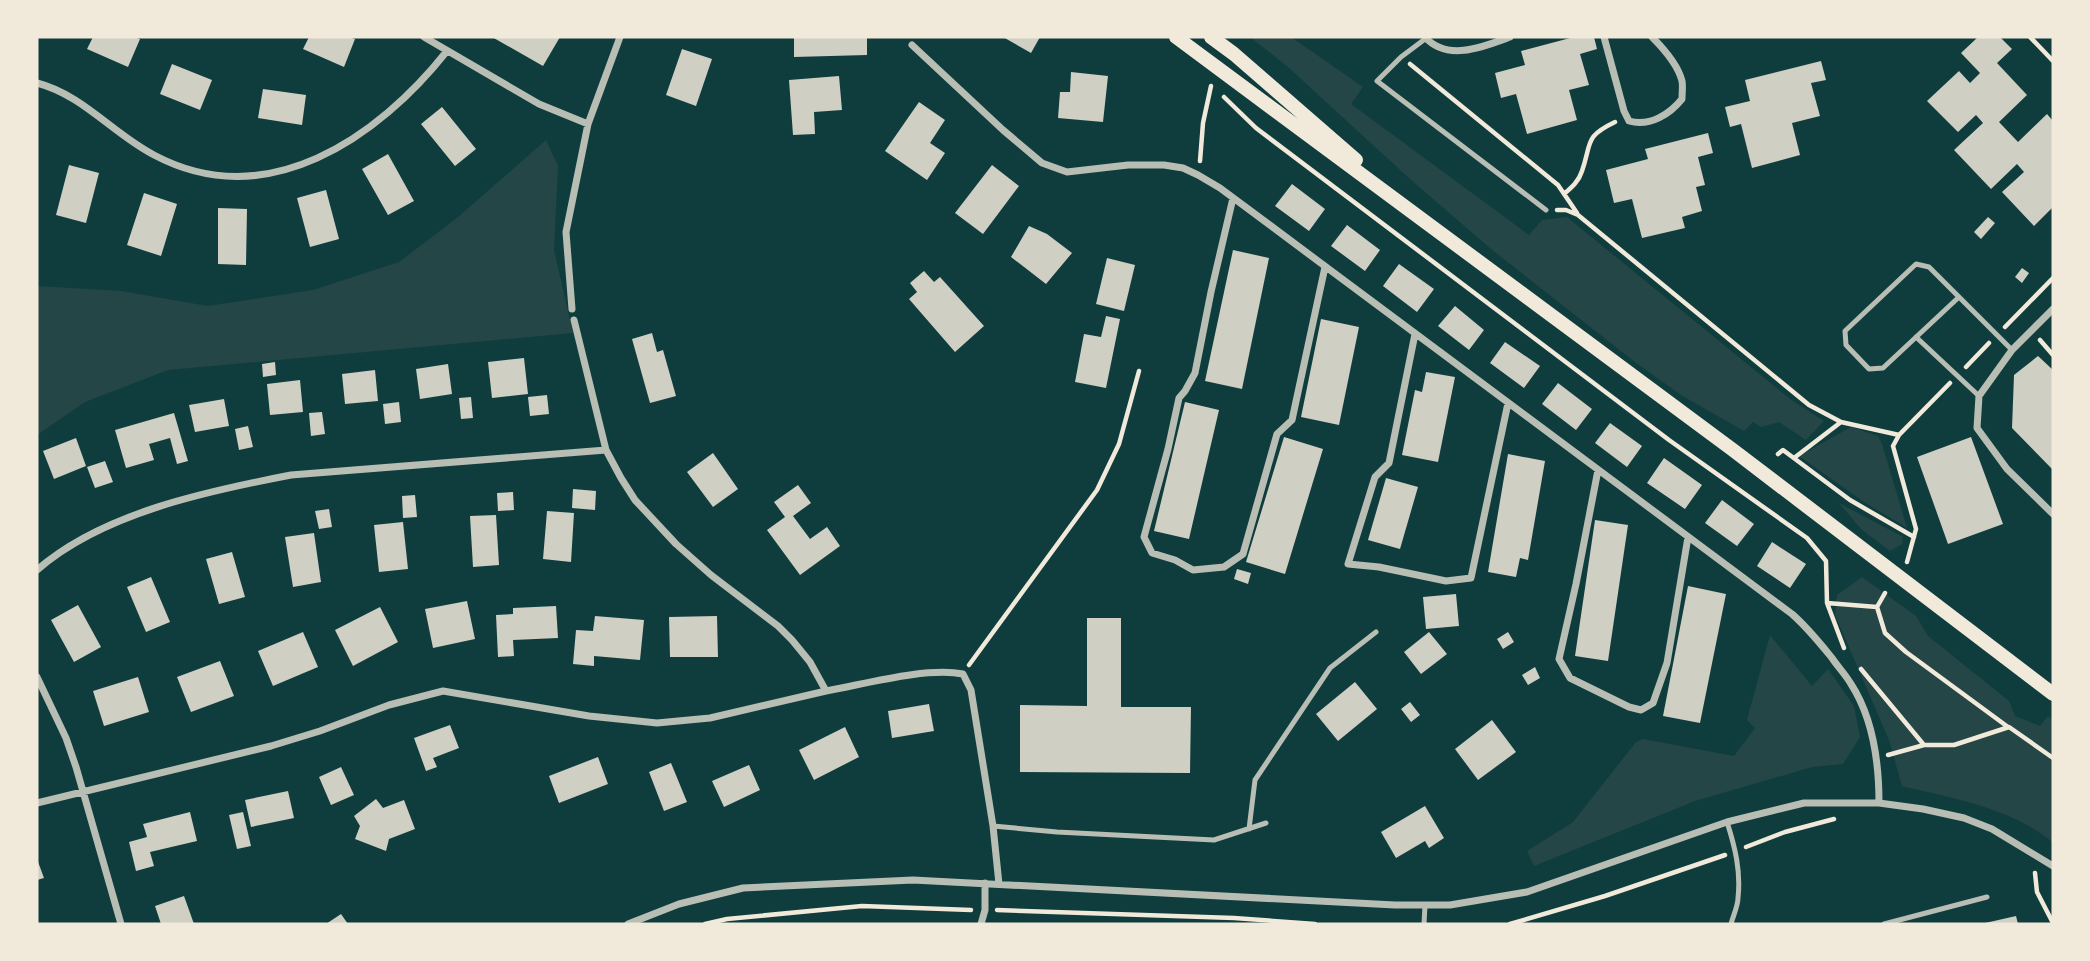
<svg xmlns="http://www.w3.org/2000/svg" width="2090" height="961" font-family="'Noto Sans',sans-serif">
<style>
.green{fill:#244646}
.building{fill:#cfcfc3}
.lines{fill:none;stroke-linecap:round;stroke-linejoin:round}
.path{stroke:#f1e9da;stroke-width:4.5}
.service{stroke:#b8beb3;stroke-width:5}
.minor{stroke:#b8beb3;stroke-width:7}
.secondary{stroke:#f1e9da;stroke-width:14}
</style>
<rect width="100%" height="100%" fill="#0f3d3e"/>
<path class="green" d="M1250,37H1291L1363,87L1351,104L1529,235L1542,220L1567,217L1790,399L1824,421L1806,440L1779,422L1761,427L1753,422L1744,431L1681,395L1635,362L1491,249L1410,179L1288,67Z
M546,140L558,166L554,250L573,333L168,370L85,402L37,435V286L121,291L208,306L313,290L399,262L457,218Z
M1851,427L1878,436L1882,444L1907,528L1864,502L1799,456Z
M1839,503L1903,537L1902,544L1890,551L1861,529Z
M1862,577L1916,616L1928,636L2009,701L2015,716L2040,726L2048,716L2053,720V843C2015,809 1952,798 1902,786L1889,740L1835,615L1837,595Z
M1770,635L1812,686L1828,669L1854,706L1860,737L1843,764L1812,767L1695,801L1534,866L1527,851L1573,822L1636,742L1643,739L1734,756L1755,728L1747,720Z"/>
<path class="building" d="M93,37H134L140,39L128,67L87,49Z
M309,37H349L355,39L344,67L303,49Z
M492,37H560L543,66Z
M794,37H867V55L794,57Z
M1003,37H1040L1031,53Z
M1574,37H1594L1597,49L1580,54L1589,85L1569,90L1577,120L1527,134L1516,94L1501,98L1495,73L1525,65L1521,51Z
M1978,37H2000L2012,49L1997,63L2027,95L1999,122L2018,142L2047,114L2053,121V207L2034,226L2002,192L2024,172L2017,164L1991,189L1954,150L1983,123L1976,115L1958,132L1927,101L1959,71L1970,83L1980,73L1961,53Z
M682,49L712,59L696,106L666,95Z
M1821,61L1826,80L1811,83L1820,116L1792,123L1800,155L1752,168L1741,124L1730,127L1725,107L1750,101L1745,80Z
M172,64L212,80L200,110L160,94Z
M1071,72L1108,76L1103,122L1058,118L1060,92H1070Z
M839,76L842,110L814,112L815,134L793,135L789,80Z
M263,89L306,95L302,125L258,118Z
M919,102L945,120L930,143L945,153L927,180L885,151Z
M442,107L476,149L455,166L421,124Z
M1708,133L1713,153L1698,157L1705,185L1696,187L1702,211L1682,217L1685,228L1642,238L1632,199L1614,203L1606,170L1648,159L1645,149Z
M388,154L414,201L388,215L362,169Z
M69,165L99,173L86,223L56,215Z
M992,165L1019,186L983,234L955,213Z
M1292,184L1325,209L1309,231L1275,206Z
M326,190L339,239L310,247L297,198Z
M144,193L177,204L161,256L127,245Z
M218,208L247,209L246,265L218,264Z
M1988,217L1995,223L1981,239L1974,232Z
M1347,225L1380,250L1365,271L1331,246Z
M1029,226L1047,234L1072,253L1046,284L1011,257Z
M1233,250L1269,258L1242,389L1205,381Z
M1107,258L1135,265L1124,311L1096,304Z
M1399,264L1434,289L1417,312L1383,286Z
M2022,268L2029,273L2022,283L2015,277Z
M924,271L934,282L940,277L984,326L955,352L909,299L917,292L910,283Z
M1455,306L1484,330L1469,350L1438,326Z
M1106,316L1120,319L1106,388L1075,382L1084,334L1101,337Z
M1321,319L1359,327L1339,425L1301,417Z
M652,333L657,352L663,350L676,396L650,403L632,339Z
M1505,342L1540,366L1524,388L1490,363Z
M2038,356L2053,370V470L2012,428L2014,375Z
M524,358L528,394L492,398L488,362Z
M275,362L276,375L263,377L262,364Z
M448,364L452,394L420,399L416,369Z
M375,370L378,401L345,404L342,374Z
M1426,372L1455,377L1438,462L1402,455L1415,390L1422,392Z
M300,380L303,412L270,415L267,384Z
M1558,383L1592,409L1576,430L1542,404Z
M547,395L549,414L530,416L528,397Z
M471,397L473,418L461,419L459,398Z
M224,399L229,426L195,432L189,405Z
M399,402L401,422L385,424L383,404Z
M1185,402L1219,410L1189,539L1154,531Z
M322,412L325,434L311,436L309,413Z
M174,413L188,461L177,464L170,438L149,444L154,460L126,468L115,430Z
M1610,423L1642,446L1627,467L1595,443Z
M248,426L253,447L239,450L235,429Z
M1284,437L1323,449L1285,574L1246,562Z
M1971,437L2003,524L1948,544L1917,457Z
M76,438L86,466L54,479L43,451Z
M713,453L738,489L713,507L687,472Z
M1508,454L1545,461L1528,560L1520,558L1516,577L1488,572Z
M1664,458L1702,485L1685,509L1647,483Z
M105,461L113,482L95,488L87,467Z
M1386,478L1418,487L1400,549L1368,540Z
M798,485L811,503L793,516L810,539L827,527L840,546L800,575L767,530L785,517L774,502Z
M573,489L596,491L595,510L572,508Z
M513,492L514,510L498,511L497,493Z
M415,495L417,517L403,518L402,496Z
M1722,500L1754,524L1737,546L1705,523Z
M329,509L332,527L319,529L315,511Z
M547,511L574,513L571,562L543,559Z
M496,515L499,565L473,567L470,516Z
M1595,520L1628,525L1608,661L1575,656Z
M403,522L408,569L379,572L374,525Z
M314,533L321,582L293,587L285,537Z
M1772,542L1806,564L1790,588L1757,566Z
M232,552L245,597L219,604L206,559Z
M1237,569L1251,573L1248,584L1234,579Z
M151,577L170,622L146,632L127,587Z
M1688,586L1726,594L1700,723L1663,716Z
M1456,594L1459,626L1426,629L1423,597Z
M467,601L475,639L433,648L425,609Z
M78,605L101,647L74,662L51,620Z
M556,606L558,638L513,640L514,656L498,657L496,615L513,614V608Z
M380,607L398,642L353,666L335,630Z
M595,616L644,620L640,660L594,656V666L573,664L576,630L593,631Z
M717,616L718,657H670L669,617Z
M1087,618H1121V707H1191L1190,773L1020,772V705L1087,706Z
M303,632L318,667L273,686L258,651Z
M1429,632L1447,654L1421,674L1404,652Z
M1508,632L1514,642L1503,649L1497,639Z
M220,661L234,696L191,712L177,677Z
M1535,667L1540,678L1528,685L1522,675Z
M138,677L149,712L104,726L93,691Z
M1355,682L1377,709L1338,741L1316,714Z
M1410,702L1420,715L1411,722L1401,709Z
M929,704L934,731L892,738L888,711Z
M1492,720L1516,752L1478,780L1455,749Z
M450,725L459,748L433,758L437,767L426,771L414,738Z
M845,727L859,757L814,780L799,750Z
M598,757L608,784L559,803L549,776Z
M671,763L687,802L664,811L649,772Z
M749,765L760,790L724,807L712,781Z
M341,767L354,795L331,805L319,777Z
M288,791L294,818L251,827L245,800Z
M376,799L383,808L404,800L415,829L389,839L386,851L355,839L360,826L354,816Z
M1425,806L1444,838L1429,848L1425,841L1396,858L1381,832Z
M190,812L197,841L150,852L154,866L136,871L129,842L147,837L143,824Z
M243,812L251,846L237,849L229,815Z
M37,859L44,878L37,880Z
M184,896L194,924H161L155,906Z
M341,914L348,924H326Z
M2016,916L2018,924H1985V923Z"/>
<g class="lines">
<path class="path" d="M2030,37L2053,61
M1410,64L1558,185L1577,213
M1224,97L1256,128L1669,440L1807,538L1826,561L1827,603L1844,648
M1200,161L1203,123L1211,86
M1564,194C1572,187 1579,181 1582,171C1592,142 1584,137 1615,122
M1557,210H1566L1578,215L1809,405L1841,422L1899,435
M2005,327L2053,278
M2040,340L2053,355
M1966,367L1989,343
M1778,454L1783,450L1850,500L1914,537
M1794,458L1841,422
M1907,562L1916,529L1893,446L1899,435L1950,383
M1885,593L1877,607L1885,633L1906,652L2008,727
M1827,603L1877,607
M969,665L1097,490L1119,444L1139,371
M1861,669L1924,745H1954L2009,727L2053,758
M1888,755L1924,745
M1746,847L1785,832L1834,819
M2035,873L2037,892L2053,923
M997,910L1234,918L1315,924
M705,924L727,919L862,906L971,910
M1510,924L1605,896L1725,855"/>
<path class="service" d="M1425,39L1401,57L1377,81L1546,210
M1959,297L1883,368L1869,369L1846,345L1845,331L1916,264L1929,267L2012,350
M1916,337L1979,396
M1727,822C1735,847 1741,871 1738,898C1738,906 1733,916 1731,924
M993,826L1057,832L1214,840L1266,823
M1249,829L1255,780L1330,668L1376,632
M1424,924L1425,905
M1884,924L1987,897"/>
<path class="minor" d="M424,37L539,104L588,124
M1425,37C1447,62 1483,47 1510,37
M1604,37L1624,111L1629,121C1650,127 1670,114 1682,99C1682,93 1683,86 1682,81C1678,65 1663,48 1652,37
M912,45L1003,130L1042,163L1067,172L1128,165H1164L1183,168L1198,175L1220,188L1792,614C1808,628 1819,642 1832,658C1838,667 1846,675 1851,684C1873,718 1879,763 1879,803
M37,83C83,95 113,134 154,155C267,215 378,138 447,51
M1233,198L1211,292L1195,373L1185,391L1179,398L1168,449L1144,537L1152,553L1175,560L1193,570L1224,567L1243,554L1277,434L1292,420L1325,267
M572,309L566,232L588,124L620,37
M2053,309L2012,350L1979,396L1977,428L2007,469L2053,514
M574,320L606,450L621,478L635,500L676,544L711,575L778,626L792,640L810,662L826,691C865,684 926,667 963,674L971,690L993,826L999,884
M1415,334L1389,463L1375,477L1348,564L1379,567L1446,581L1471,578L1508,403
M1598,470L1576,584L1559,659L1570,678L1629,707L1641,710L1653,703L1667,663L1688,537
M37,570C102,513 208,491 291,475L606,450
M37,677L66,738L76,767L121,924
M37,803L271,746L320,731L389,705L443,691L589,716L657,723L710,718L826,691
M628,924L679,904L743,888L913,880L1395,905H1450L1527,892L1727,822L1804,803H1879L1923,809L1964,818L1992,829L2053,866
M981,924L985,910V883"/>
<path class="secondary" d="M1176,37L1733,450L2053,694
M1211,37L1234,54L1356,160"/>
</g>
<rect width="2090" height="961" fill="none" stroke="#f1e9da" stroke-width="77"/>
</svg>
